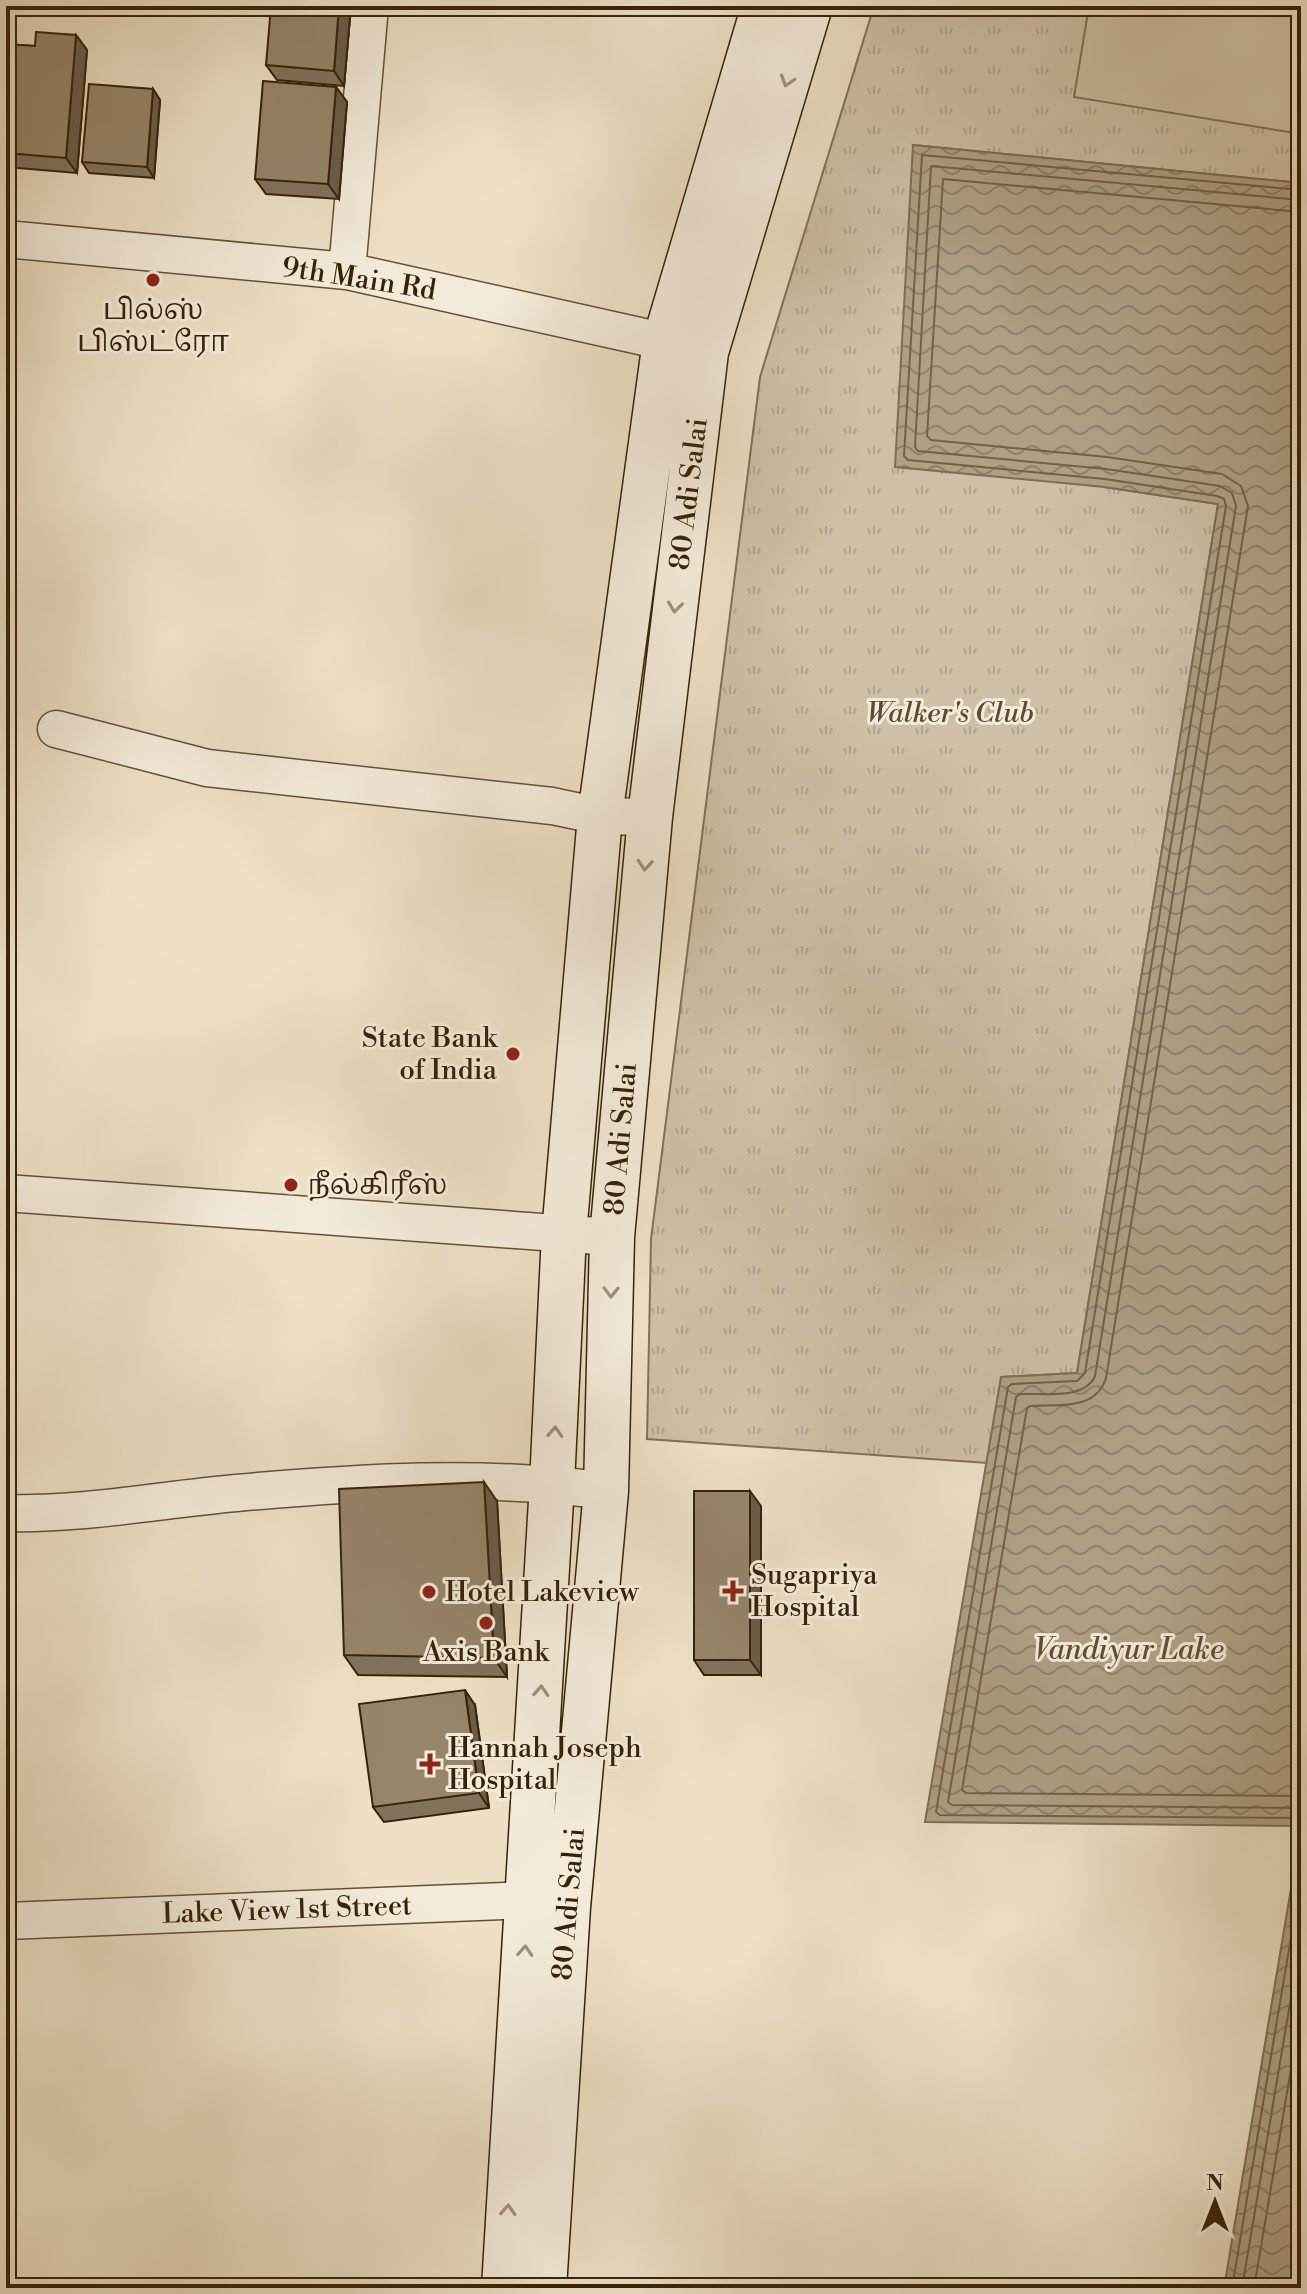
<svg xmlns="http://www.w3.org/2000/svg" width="1307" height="2294" font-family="'Libre Bodoni','Noto Serif Tamil',serif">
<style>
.park{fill:url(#park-tufts);stroke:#827257;stroke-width:2}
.pitch{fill:#cec0a6;stroke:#827257;stroke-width:2}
.water{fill:url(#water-waves);stroke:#7f6e53;stroke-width:2}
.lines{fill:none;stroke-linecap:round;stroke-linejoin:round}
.shore{stroke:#736246;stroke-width:2}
.street-casing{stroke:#645238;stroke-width:39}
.secondary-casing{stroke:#372308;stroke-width:47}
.street{stroke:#f3ebda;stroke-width:36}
.secondary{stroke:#f3ebda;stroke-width:44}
.wall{fill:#81725c;stroke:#372308;stroke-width:2}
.shaded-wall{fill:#695d4b;stroke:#372308;stroke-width:2}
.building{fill:#96856b;stroke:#372308;stroke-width:2}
.oneway{stroke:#9e917c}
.poi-dot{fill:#8f2418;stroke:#f3ebda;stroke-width:3}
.labels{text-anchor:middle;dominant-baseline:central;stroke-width:6;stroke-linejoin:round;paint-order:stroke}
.street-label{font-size:28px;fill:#372308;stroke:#f3ebda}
.poi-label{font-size:28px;fill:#372308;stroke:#f3ebda;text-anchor:start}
.park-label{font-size:28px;font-style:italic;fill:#5d4a30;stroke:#f3ebda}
.water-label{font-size:30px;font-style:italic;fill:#614f34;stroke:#f3ebda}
</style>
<defs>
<pattern id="park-tufts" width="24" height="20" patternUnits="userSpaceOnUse" patternTransform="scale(2)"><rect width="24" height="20" fill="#cec0a6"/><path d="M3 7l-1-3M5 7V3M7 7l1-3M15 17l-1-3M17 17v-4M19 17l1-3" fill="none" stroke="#b2a58d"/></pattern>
<pattern id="water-waves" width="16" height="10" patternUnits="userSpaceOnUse" patternTransform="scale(2)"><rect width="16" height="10" fill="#afa085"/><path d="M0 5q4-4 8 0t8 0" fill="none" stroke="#8f826b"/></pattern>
</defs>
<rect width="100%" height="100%" fill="#ede0c6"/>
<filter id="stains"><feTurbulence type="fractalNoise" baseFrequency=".0025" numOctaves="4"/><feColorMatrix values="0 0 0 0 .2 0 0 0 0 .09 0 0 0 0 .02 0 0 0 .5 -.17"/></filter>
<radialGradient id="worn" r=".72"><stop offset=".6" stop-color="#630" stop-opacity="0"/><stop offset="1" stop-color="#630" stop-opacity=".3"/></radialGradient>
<path class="park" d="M874,6H1301V183L913,145L1104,487L1218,504L1077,1373L1002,1377L987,1463L647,1439L651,1239L760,377Z"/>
<path class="pitch" d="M1089,6H1301V134L1074,97Z"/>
<path class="water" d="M913,145L1301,183V1826L925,1822L1001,1377L1077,1373L1218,504L1104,487L895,467Z
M1301,1829V2288H1224Z"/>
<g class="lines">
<path class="shore" d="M1301,190L922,155L904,456L908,460L1105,479L1217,496L1224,499L1226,506L1085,1373L1077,1381L1012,1384L1008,1387L936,1812L940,1815L1301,1818
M1301,200L931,166L915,447L918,451L1106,469L1220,486L1232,493L1236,506L1095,1376C1085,1400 1043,1393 1020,1394L1016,1397L948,1802L952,1805L1301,1808
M1301,212L943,179L927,436L931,440L1107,457L1222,474L1241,486L1248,506L1106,1378C1096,1411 1058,1404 1030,1406L1027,1408L962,1790L966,1793L1301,1796
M1232,2288L1301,1878
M1242,2288L1301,1938
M1254,2288L1301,2010"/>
<defs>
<path id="street" d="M6,239L347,271L689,347
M347,271L370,6
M56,729L207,768L552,806L600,816L650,817
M6,1193L612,1237
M6,1513C83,1515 159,1500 236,1493C360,1482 483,1474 606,1491
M6,1921L529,1900L552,1904"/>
<path id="secondary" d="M504,2288L552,1484L564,1234L600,816L665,341L764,6
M544,2288L568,1907L606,1491L612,1237L650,817L706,352L810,6"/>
</defs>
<use href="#street" class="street-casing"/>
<use href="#secondary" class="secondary-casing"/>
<use href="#street" class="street"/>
<use href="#secondary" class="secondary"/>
</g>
<path class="wall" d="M6,6H25V10L6,9Z
M232,6H263V8Z
M351,6L344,86L277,80L266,65Z
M76,35L87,50L77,173L6,167V44L35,46Z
M336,87L347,102L339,199L266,194L255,179Z
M153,89L160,100L154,178L89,173L82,162Z
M497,1501L507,1677L358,1675L344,1655Z
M761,1506V1675H704L694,1660Z
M475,1705L489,1808L384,1822L373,1807Z"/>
<path class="shaded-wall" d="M339,6H351L344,86L334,71Z
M76,35L87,50L77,173L66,158Z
M336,87L347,102L339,199L328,184Z
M153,89L160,100L154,178L147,167Z
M484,1482L497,1501L507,1677L494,1658Z
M750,1491L761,1506V1675L750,1660Z
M465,1690L475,1705L489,1808L479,1793Z"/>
<path class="building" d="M271,6H339L334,71L266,65Z
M36,32L76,35L66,158L6,153V44L35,46Z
M263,81L336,87L328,184L255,179Z
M89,84L153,89L147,167L82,162Z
M484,1482L494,1658L344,1655L339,1489Z
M694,1491H750V1660H694Z
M465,1690L479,1793L373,1807L359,1704Z"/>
<defs><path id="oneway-chevron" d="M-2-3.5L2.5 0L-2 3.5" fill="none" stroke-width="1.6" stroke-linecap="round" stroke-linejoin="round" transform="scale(2)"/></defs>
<g class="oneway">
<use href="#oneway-chevron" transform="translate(787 81) rotate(107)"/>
<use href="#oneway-chevron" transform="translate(675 607) rotate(97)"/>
<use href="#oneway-chevron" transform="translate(645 865) rotate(95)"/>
<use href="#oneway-chevron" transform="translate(611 1292) rotate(91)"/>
<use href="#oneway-chevron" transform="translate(555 1432) rotate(-87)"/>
<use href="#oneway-chevron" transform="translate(541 1691) rotate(-87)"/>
<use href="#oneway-chevron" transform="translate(525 1951) rotate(-86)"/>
<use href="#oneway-chevron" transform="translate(508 2210) rotate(-87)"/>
</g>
<g class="poi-dot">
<circle cx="153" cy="280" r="8"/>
<circle cx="513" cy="1054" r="8"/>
<circle cx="291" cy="1185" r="8"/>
<path d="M729 1579h8v8h8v8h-8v8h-8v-8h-8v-8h8z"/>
<circle cx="429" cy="1592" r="8"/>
<circle cx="486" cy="1623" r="8"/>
<path d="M426 1752h8v8h8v8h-8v8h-8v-8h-8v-8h8z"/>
</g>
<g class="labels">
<g class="street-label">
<text transform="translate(359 279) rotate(9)">9th Main Rd</text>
<text transform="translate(689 494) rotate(-83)">80 Adi Salai</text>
<text transform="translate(621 1139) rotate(-85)">80 Adi Salai</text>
<text transform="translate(569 1904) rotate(-85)">80 Adi Salai</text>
<text transform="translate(287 1910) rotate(-2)">Lake View 1st Street</text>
</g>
<g class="poi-label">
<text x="153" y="310" text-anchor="middle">பில்ஸ்<tspan x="153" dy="32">பிஸ்ட்ரோ</tspan></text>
<text x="497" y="1038" text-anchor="end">State Bank<tspan x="497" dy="32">of India</tspan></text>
<text x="307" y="1185">நீல்கிரீஸ்</text>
<text x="751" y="1575">Sugapriya<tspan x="751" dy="32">Hospital</tspan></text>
<text x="445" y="1592">Hotel Lakeview</text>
<text x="486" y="1652" text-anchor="middle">Axis Bank</text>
<text x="448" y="1748">Hannah Joseph<tspan x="448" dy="32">Hospital</tspan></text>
</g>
<g class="park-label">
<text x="950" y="713">Walker's Club</text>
</g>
<g class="water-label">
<text x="1129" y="1650">Vandiyur Lake</text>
</g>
</g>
<rect width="1307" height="2294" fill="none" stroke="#ede0c6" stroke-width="32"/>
<rect x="8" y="8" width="1291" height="2278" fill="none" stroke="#372308" stroke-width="4"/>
<rect x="16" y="16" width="1275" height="2262" fill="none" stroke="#372308" stroke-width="2"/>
<g transform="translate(1215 2202)" stroke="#f3ebda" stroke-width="6" paint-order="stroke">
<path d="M0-6L14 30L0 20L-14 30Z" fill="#372308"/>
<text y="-12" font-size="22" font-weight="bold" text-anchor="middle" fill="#372308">N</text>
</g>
<rect width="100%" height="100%" filter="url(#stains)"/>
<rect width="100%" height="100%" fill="url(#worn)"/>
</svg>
